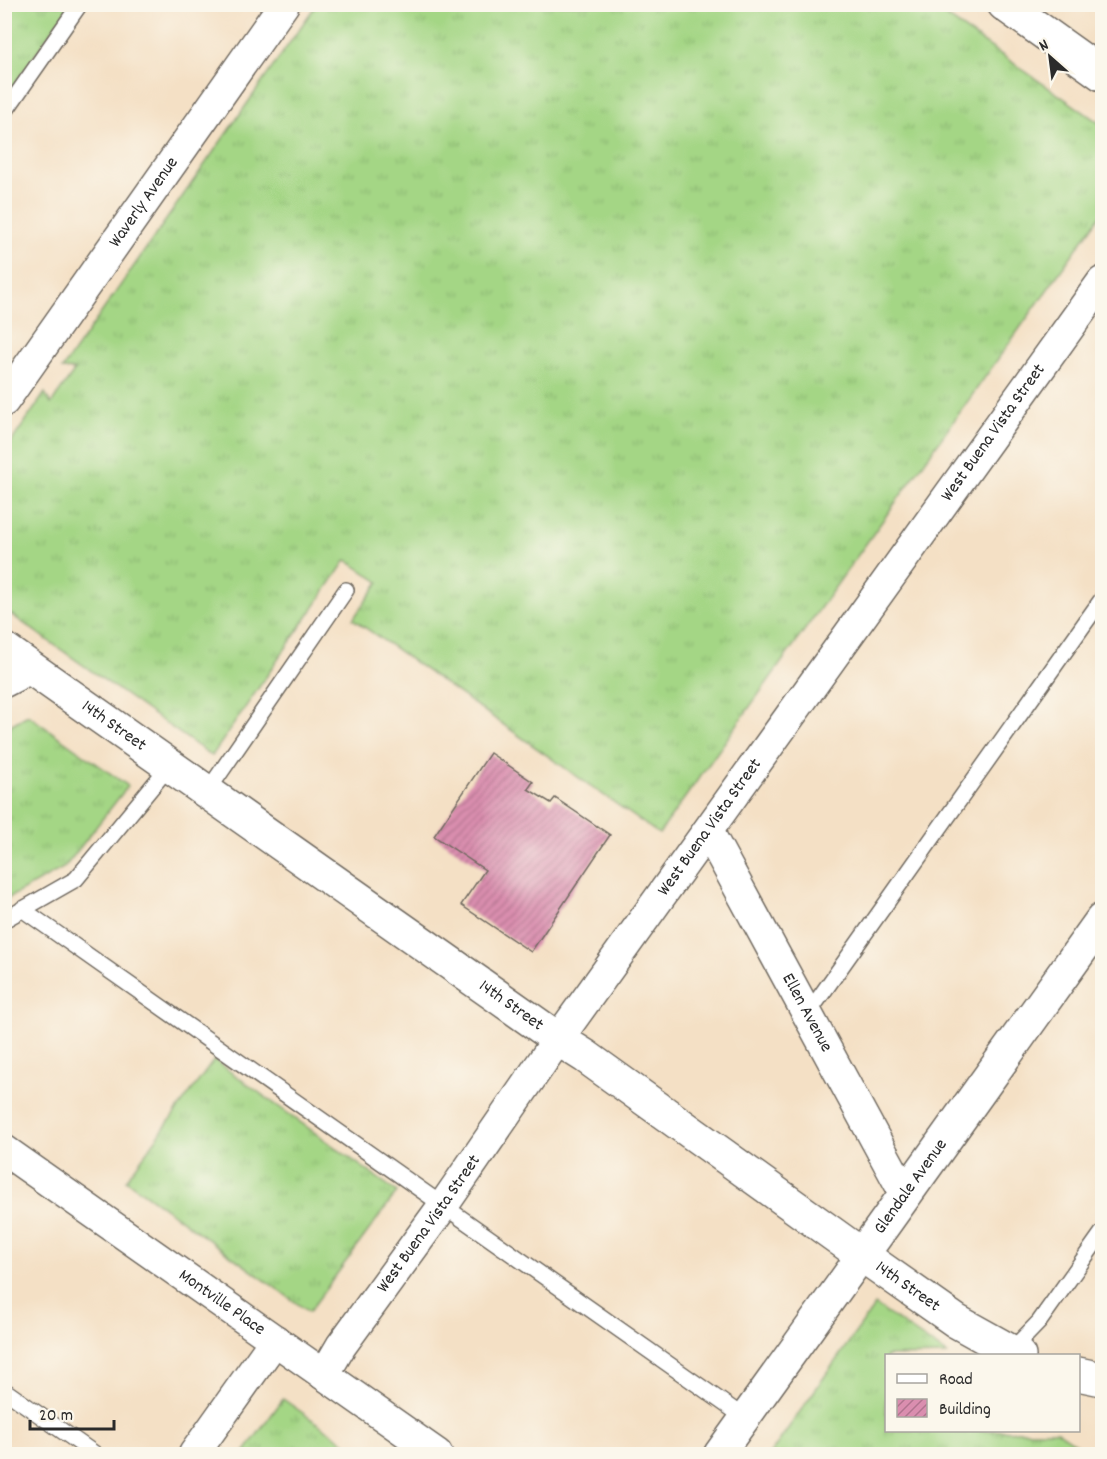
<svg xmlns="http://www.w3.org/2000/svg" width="1107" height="1459" font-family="Dekko,sans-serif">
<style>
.grass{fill:url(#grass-tufts);stroke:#688058;stroke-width:1.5}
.building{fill:url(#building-hatch)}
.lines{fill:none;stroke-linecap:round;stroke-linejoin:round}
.lane-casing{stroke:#716a61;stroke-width:18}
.street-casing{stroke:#716a61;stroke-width:33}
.secondary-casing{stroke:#716a61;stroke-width:36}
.lane{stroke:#fff;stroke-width:15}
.street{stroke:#fff;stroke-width:30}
.secondary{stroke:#fff;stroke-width:33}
.labels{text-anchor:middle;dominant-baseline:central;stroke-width:4.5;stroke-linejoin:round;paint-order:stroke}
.street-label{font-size:18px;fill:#2b2b2b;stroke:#fbf7ec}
</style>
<defs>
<pattern id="grass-tufts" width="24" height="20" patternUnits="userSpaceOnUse" patternTransform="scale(1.5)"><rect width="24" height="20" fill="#a4d685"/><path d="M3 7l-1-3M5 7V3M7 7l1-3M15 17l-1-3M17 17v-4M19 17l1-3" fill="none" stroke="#8db873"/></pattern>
<pattern id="building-hatch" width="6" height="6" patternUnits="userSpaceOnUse" patternTransform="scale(1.5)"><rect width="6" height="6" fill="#da8eaf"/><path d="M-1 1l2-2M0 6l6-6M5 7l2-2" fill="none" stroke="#b1748f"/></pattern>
</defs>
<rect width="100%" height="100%" fill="#fbf7ec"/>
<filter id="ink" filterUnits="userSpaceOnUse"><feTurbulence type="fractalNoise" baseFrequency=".0167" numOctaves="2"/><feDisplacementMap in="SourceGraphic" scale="12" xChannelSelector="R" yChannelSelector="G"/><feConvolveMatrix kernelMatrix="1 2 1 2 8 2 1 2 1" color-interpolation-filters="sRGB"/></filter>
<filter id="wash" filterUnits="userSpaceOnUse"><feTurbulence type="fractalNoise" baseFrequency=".008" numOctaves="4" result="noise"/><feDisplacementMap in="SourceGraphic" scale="24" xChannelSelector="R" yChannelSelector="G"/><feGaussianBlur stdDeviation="1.35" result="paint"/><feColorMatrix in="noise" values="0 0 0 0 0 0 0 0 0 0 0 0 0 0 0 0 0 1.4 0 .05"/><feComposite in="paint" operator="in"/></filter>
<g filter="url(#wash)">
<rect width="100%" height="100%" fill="#f4e0c5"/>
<path class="grass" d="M5,4L70,5L5,98L4,5Z
M316,5H930L1102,125V213L659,834L353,619L379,582L346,560L212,756L5,610V451L45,393L51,404L75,370L62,369Z
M28,715L128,786L65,867L5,900V728Z
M214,1060L397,1192L309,1312L126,1180Z
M875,1305L948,1355L886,1356V1430L1057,1431L1091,1454H770Z
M283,1399L361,1454H243Z"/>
<g id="blocks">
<path class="building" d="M490,753L533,782L528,789L551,803L555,798L610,835L531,952L461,905L485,870L434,836Z"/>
</g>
</g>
<g filter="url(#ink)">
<use href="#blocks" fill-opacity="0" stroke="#716a61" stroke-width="1.5"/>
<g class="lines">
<defs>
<path id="lane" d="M4,113L80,4
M207,792L346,590
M22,909L745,1418
M4,920L76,879L170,765
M807,1015L1102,599
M1011,1351L1039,1322L1102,1233
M4,1390L95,1454"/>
<g id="street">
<path id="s1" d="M4,401L284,4"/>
<path d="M4,682L31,668"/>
<path id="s2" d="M708,831L905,1194"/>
<path id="s3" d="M4,1150L437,1454"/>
<path id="s4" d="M324,1375L341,1346L443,1206L558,1039L1102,282"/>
<path d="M194,1454L275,1340"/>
<path d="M719,1454L862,1255"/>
</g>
<g id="secondary">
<path d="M1004,4L1102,74"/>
<path id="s5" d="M4,649L558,1039L585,1056L862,1255L956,1321L1019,1356"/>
<path id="s6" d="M862,1255L1102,920"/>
<path d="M1078,1374L1102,1379"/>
</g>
</defs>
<use href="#lane" class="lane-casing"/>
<use href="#street" class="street-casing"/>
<use href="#secondary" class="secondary-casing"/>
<use href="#lane" class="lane"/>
<use href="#street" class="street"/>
<use href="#secondary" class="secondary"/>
</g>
</g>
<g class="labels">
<g class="street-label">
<text stroke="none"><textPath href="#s1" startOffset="243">Waverly Avenue</textPath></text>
<text stroke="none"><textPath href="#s4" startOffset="1156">West Buena Vista Street</textPath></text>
<text stroke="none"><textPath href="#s5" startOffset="134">14th Street</textPath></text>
<text stroke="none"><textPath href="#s4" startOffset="670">West Buena Vista Street</textPath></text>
<text stroke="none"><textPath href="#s5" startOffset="620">14th Street</textPath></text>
<text stroke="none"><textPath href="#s2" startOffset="207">Ellen Avenue</textPath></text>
<text stroke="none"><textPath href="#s6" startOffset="84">Glendale Avenue</textPath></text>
<text stroke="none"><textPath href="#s4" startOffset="184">West Buena Vista Street</textPath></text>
<text stroke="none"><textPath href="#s5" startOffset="1106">14th Street</textPath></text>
<text stroke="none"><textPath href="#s3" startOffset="266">Montville Place</textPath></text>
</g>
</g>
<rect width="1107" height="1459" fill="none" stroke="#fbf7ec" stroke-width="24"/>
<rect x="885" y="1354" width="195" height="78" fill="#fbf7ec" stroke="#a8a59f" stroke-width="1.5"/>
<rect x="897" y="1374" width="30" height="9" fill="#ffffff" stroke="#a8a59f" stroke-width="1.5"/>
<text x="939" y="1384" font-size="18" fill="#2b2b2b">Road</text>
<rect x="897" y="1399" width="30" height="18" fill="url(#building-hatch)" stroke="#a8a59f" stroke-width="1.5"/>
<text x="939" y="1414" font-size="18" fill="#2b2b2b">Building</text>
<g transform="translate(1050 57) rotate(332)" stroke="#fbf7ec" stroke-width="4.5" paint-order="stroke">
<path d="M0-4.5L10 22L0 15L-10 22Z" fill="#2b2b2b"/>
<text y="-9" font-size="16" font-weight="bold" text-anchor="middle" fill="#2b2b2b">N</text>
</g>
<path d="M30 1420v9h84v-9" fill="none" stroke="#2b2b2b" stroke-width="3"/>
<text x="39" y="1420" font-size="18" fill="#2b2b2b" stroke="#fbf7ec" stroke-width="4.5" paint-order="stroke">20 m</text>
</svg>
